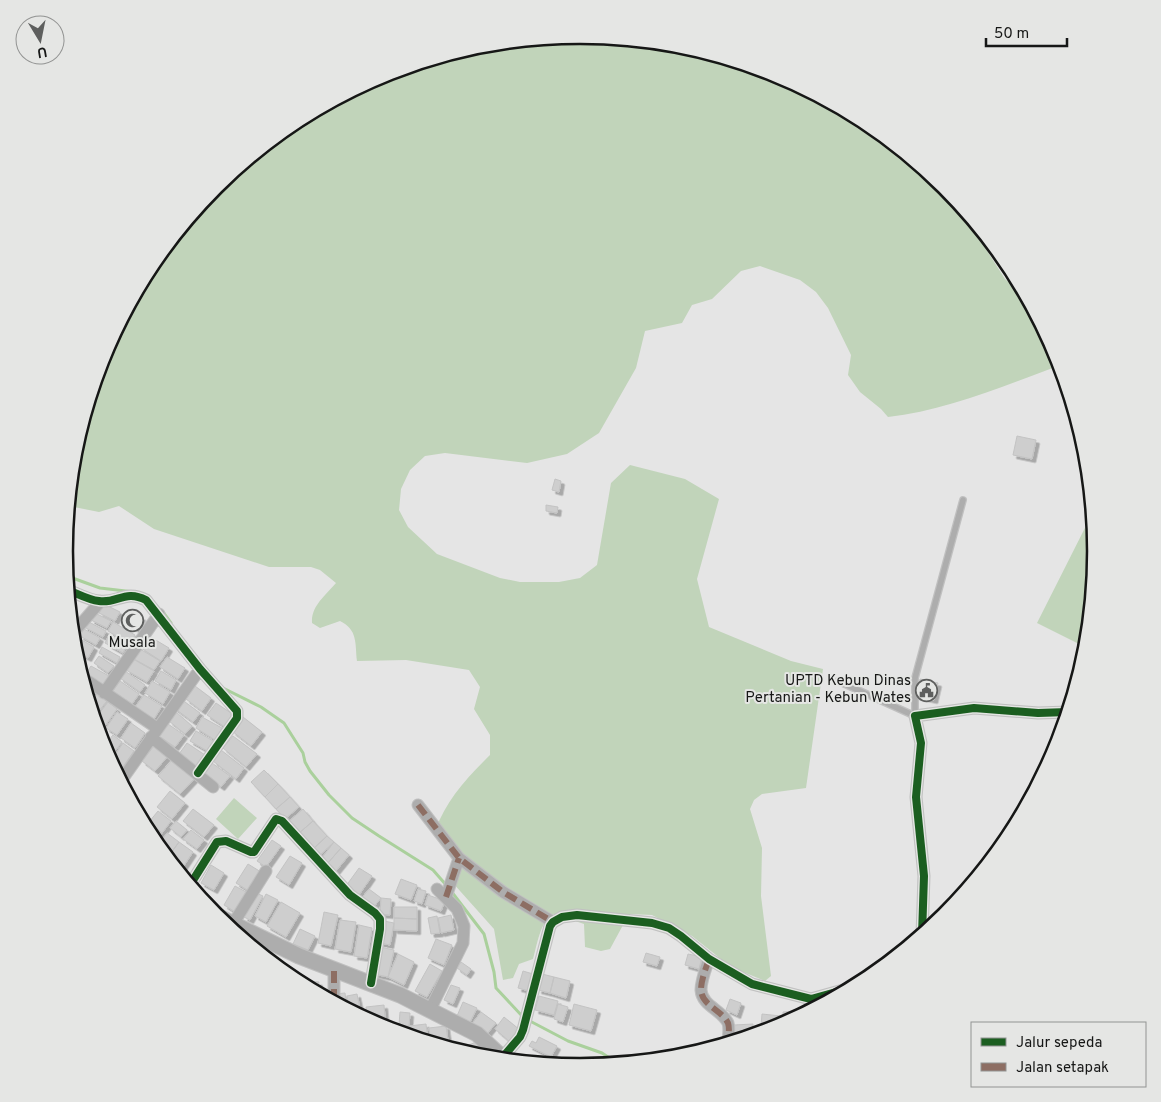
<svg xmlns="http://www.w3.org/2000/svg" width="1161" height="1102" font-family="Overpass,sans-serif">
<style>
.green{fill:#c1d4ba}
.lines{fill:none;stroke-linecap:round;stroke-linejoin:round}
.stream{stroke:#aad09c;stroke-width:3}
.building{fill:#cecece;stroke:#c3c3c3;filter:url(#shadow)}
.service-casing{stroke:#c0c0c0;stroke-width:8}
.minor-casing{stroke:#c0c0c0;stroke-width:13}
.tertiary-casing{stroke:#c0c0c0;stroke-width:17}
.service{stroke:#adadad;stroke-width:5.5}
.minor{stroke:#adadad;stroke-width:11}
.tertiary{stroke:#adadad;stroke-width:15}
.quiet{stroke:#8d6e63;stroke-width:6;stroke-dasharray:12 6;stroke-linecap:butt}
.cycleway-casing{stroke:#e5e6e4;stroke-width:11}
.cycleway{stroke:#1b5e20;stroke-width:8}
.labels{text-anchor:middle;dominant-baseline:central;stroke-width:4;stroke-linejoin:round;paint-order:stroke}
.poi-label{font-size:15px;fill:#161716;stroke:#e5e6e4}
.rim{fill:none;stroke:#161716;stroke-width:2.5}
</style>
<defs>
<filter id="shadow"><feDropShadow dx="3.5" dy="3.5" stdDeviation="0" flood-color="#0004"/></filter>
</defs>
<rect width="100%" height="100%" fill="#e5e5e5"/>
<path class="green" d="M580,35L681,45L778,74L867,122L946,186L963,207V213L1005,279L1027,298L1057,354L1061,365C1006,385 945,411 888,417L881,409L860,392L848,375L851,355L828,308L816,292L800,280L760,266L741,271L712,299L692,305L682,323L645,331L636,368L599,433L567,454L527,463L445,453L425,456L410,470L401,489L399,510L408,527L437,554L500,578L520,582H559L580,578L597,565L611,483L630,465L685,479L719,499L697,579L709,627L791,661L823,669L806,788L762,794L754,800L750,809L762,848L761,896L771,976L765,981L731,967L692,936L652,915L629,914L610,949L601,951L585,947L584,924L554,914C540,920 537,946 533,959L519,964L513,978L503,980L494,929L452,882L458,864L438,841L435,831C447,799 466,779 490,755V735L474,709L480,687L469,670L406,660L357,661C355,643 358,630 340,621L320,628L312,623C311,606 325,596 336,583L320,570L311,567H269L154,529L119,506L99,512L69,506L74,450L104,353L152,264L216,186L294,122L383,74L480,45Z
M1093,512L1096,551L1087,648L1037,623Z
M234,798L257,818L238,839L216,819Z"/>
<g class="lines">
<path class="stream" d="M67,576L100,588L134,592
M163,612L171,623
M223,688L261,707L284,723L303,753L305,762L310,771L329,795L352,818L379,836L433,870L447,886
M451,891L484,934L494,972L496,988L523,1017
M528,1020L568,1041L602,1053L617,1063"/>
</g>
<path class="building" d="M1017,436L1036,440L1032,459L1013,455Z
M555,479L561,481L559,492L552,490Z
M546,505L558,507L557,513L546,511Z
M104,604L120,612L115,621L99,613Z
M128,611L142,617L136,629L123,622Z
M95,613L111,621L107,628L91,620Z
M87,621L106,631L103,637L84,627Z
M113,622L135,635L130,644L108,631Z
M84,629L100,638L96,645L80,636Z
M109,635L127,645L123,653L105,643Z
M149,636L169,648L161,661L141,648Z
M80,639L94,647L88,658L74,651Z
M102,647L120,657L117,663L99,653Z
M140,649L160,661L154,670L134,659Z
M99,656L114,666L108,673L94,663Z
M167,657L185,668L178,679L160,667Z
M133,659L154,671L147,682L126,670Z
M91,666L109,676L104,685L85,675Z
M125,671L145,685L140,692L120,678Z
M161,671L176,680L171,690L155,681Z
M920,679L938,683L934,700L916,696Z
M120,681L139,694L132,704L113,691Z
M152,681L170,692L163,704L145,693Z
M84,683L95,691L89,698Z
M195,686L211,698L202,711L186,699Z
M97,694L107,701L94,717L90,703Z
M144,695L162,706L154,719L135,707Z
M181,699L200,713L193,722L174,708Z
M108,702L117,709L105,726L95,719Z
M216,703L234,715L225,727L207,715Z
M117,712L128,719L117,735L106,728Z
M176,712L192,726L185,734L169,721Z
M202,717L222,728L215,740L196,728Z
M243,717L262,732L251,746L232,731Z
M131,723L145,733L135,748L121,738Z
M168,724L184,735L175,747L159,736Z
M196,731L215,742L209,752L190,741Z
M113,735L122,742L112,755L103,747Z
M233,736L257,754L246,767L223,748Z
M123,743L134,751L120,771L113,766L111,761Z
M187,743L205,755L197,767L179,754Z
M154,746L168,756L155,771L142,761Z
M221,750L244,768L236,779L213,761Z
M173,759L195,778L180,794L158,776Z
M212,763L230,776L221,787L203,774Z
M264,770L278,784L265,797L251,782Z
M278,784L290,797L276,809L265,797Z
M170,791L185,803L172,819L157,807Z
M290,797L299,807L285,819L276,809Z
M193,809L214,825L204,837L183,821Z
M303,809L313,821L298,834L287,823Z
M158,811L171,821L162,833L149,822Z
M176,821L187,830L181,837L170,828Z
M313,821L327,836L312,850L298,834Z
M149,822L162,833L155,842L145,826Z
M191,830L204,840L197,849L183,839Z
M167,833L179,842L168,857L158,845Z
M327,836L334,842L319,856L312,850Z
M272,840L281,846L266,867L257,861Z
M179,842L193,852L181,870L168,857Z
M334,842L341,848L327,864L321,859Z
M341,848L349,855L336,871L327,864Z
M290,856L302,863L289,885L276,877Z
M248,864L261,872L249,891L236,883Z
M211,865L224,873L214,890L201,883Z
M359,868L372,876L359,895L346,886Z
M401,879L417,885L411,900L395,894Z
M235,886L248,893L237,913L224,905Z
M369,889L381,898L372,909L360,900Z
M418,889L426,891L422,904L414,901Z
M256,893L263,896L250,920L244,917Z
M266,894L278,900L266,922L255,916Z
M428,895L445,901L441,911L425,905Z
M381,898L391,899L390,915L380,914Z
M281,902L300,913L286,937L267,926Z
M394,907H417V919L394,918Z
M324,912L338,915L331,946L318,943Z
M451,915L454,930L441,933L438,918Z
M437,916L440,933L431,934L428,918Z
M394,918L417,919V931L394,930Z
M340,920L356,922L351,952L335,949Z
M384,921L394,923L390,945L380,943Z
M359,925L372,928L367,958L354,956Z
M300,929L315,936L308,950L293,944Z
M436,939L452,945L444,965L428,958Z
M380,947L394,950L388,977L374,974Z
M646,953L660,957L657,966L643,962Z
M398,954L414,962L404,985L388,977Z
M688,954L702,957L699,969L685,965Z
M461,962L471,969L467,975L457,968Z
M430,964L442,971L427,997L415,991Z
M523,971L533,974L529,991L518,988Z
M542,974L554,977L550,993L538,990Z
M554,977L570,981L566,998L550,993Z
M305,981L319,982L317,993L304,986Z
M451,985L460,988L453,1004L444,1000Z
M319,989L333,990L332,1000L319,993Z
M345,993L347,1008L336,1003L335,994Z
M357,994L361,1013L357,1014L349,1010L347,996Z
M539,996L558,1001L554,1015L535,1010Z
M730,999L741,1003L737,1015L726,1010Z
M463,1002L477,1008L470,1022L457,1016Z
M558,1004L568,1007L563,1022L554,1019Z
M574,1004L597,1010L591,1031L569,1025Z
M384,1005L385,1017L367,1019L366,1007Z
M800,1011V1016L798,1017L783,1018V1012Z
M400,1012L410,1013L409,1026L399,1025Z
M481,1012L496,1023L486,1035L471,1025Z
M762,1014L781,1016V1026H761Z
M385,1017L386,1025L380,1026L367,1019Z
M504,1017L520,1030L510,1042L495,1029Z
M426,1024L428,1041L410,1036L409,1026Z
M753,1024V1035L735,1041L734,1025Z
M386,1025H395V1031L386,1028Z
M446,1026L449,1048L431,1042L429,1028Z
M539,1037L557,1046L551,1057L529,1046L532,1041L536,1043Z
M476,1042L481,1055L478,1056L457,1050Z
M543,1057L555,1063L557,1061L565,1066L540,1063Z"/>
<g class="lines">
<defs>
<path id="service" d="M838,681L915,716V678L963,500"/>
<path id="minor" d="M68,590C78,594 89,600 99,601C117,604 125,589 146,600L200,669L237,711V718L198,773
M73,633L100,602
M82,677L157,728
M104,693L159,614
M151,737L213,787
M121,781L200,669
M418,805L459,858L503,892L553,922
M190,885L217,842L226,841L251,852H254L276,819L282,821L350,895L375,913L380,919V929L371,983
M446,897L459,858
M233,924L266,871
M922,935L924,876L916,797L921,743L915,716L974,708L1038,713L1068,712
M709,959C706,968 701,980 701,990C702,1006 722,1010 728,1023C730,1029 728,1037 728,1043
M334,1001V970
M430,1010L463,943L464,926L457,909L437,889
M809,1011L811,999
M502,1058L520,1037L523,1030L550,926L553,922L562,917L577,915L652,923L669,928L681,936L709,959L752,984L811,999L854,987"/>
<path id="tertiary" d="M215,915L299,956L400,995L477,1034L504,1059"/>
</defs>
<use href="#service" class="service-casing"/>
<use href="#minor" class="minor-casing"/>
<use href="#tertiary" class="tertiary-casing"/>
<use href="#service" class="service"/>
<use href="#minor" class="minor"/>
<use href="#tertiary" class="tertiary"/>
<path class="quiet" d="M418,805L459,858L503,892L553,922
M446,897L459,858
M709,959C706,968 701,980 701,990C702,1006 722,1010 728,1023C730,1029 728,1037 728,1043
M334,1001V970
M809,1011L811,999"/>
<defs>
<path id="cycleway" d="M68,590C78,594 89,600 99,601C117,604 125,589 146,600L200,669L237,711V718L198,773
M190,885L217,842L226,841L251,852H254L276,819L282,821L350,895L375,913L380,919V929L371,983
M922,935L924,876L916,797L921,743L915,716L974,708L1038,713L1068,712
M502,1058L520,1037L523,1030L550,926L553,922L562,917L577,915L652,923L669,928L681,936L709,959L752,984L811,999L854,987"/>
</defs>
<use href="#cycleway" class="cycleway-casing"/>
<use href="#cycleway" class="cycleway"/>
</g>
<defs>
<symbol id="mosque-ring" viewBox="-11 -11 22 22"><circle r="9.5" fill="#e5e6e4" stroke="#5e5f5e" stroke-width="1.5"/><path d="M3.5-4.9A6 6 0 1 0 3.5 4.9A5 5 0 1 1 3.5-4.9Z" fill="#5e5f5e"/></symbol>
<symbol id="civic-ring" viewBox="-11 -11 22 22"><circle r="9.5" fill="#e5e6e4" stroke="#5e5f5e" stroke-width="1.5"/><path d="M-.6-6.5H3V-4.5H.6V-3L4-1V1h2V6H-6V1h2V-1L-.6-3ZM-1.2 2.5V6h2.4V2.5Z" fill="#5e5f5e"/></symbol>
</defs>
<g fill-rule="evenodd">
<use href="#mosque-ring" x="120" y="608" width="25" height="25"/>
<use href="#civic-ring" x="914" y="678" width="25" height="25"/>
</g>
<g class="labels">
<g class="poi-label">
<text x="132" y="643">Musala</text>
<text x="911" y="681" text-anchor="end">UPTD Kebun Dinas<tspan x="911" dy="17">Pertanian - Kebun Wates</tspan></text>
</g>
</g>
<path d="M0 0H1161V1102H0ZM73 551a507 507 0 1 1 1014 0a507 507 0 1 1-1014 0Z" fill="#e5e6e4" fill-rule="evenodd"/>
<path class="rim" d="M73 551a507 507 0 1 1 1014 0a507 507 0 1 1-1014 0Z"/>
<rect x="971" y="1022" width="175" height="65" fill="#e5e6e4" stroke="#929392"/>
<rect x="981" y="1038" width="25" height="8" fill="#1b5e20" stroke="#929392"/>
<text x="1016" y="1047" font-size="15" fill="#161716">Jalur sepeda</text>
<rect x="981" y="1063" width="25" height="8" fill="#8d6e63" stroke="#929392"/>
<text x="1016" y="1072" font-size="15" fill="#161716">Jalan setapak</text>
<g transform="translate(40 40) rotate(170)"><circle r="24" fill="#e5e6e4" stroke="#929392"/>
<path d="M0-4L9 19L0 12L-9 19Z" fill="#5e5f5e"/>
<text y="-8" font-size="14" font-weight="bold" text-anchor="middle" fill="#161716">U</text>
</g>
<path d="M986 38v8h81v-8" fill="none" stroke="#161716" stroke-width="2.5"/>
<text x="994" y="38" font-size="15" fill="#161716" stroke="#e5e6e4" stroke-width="4" paint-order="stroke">50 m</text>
</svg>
